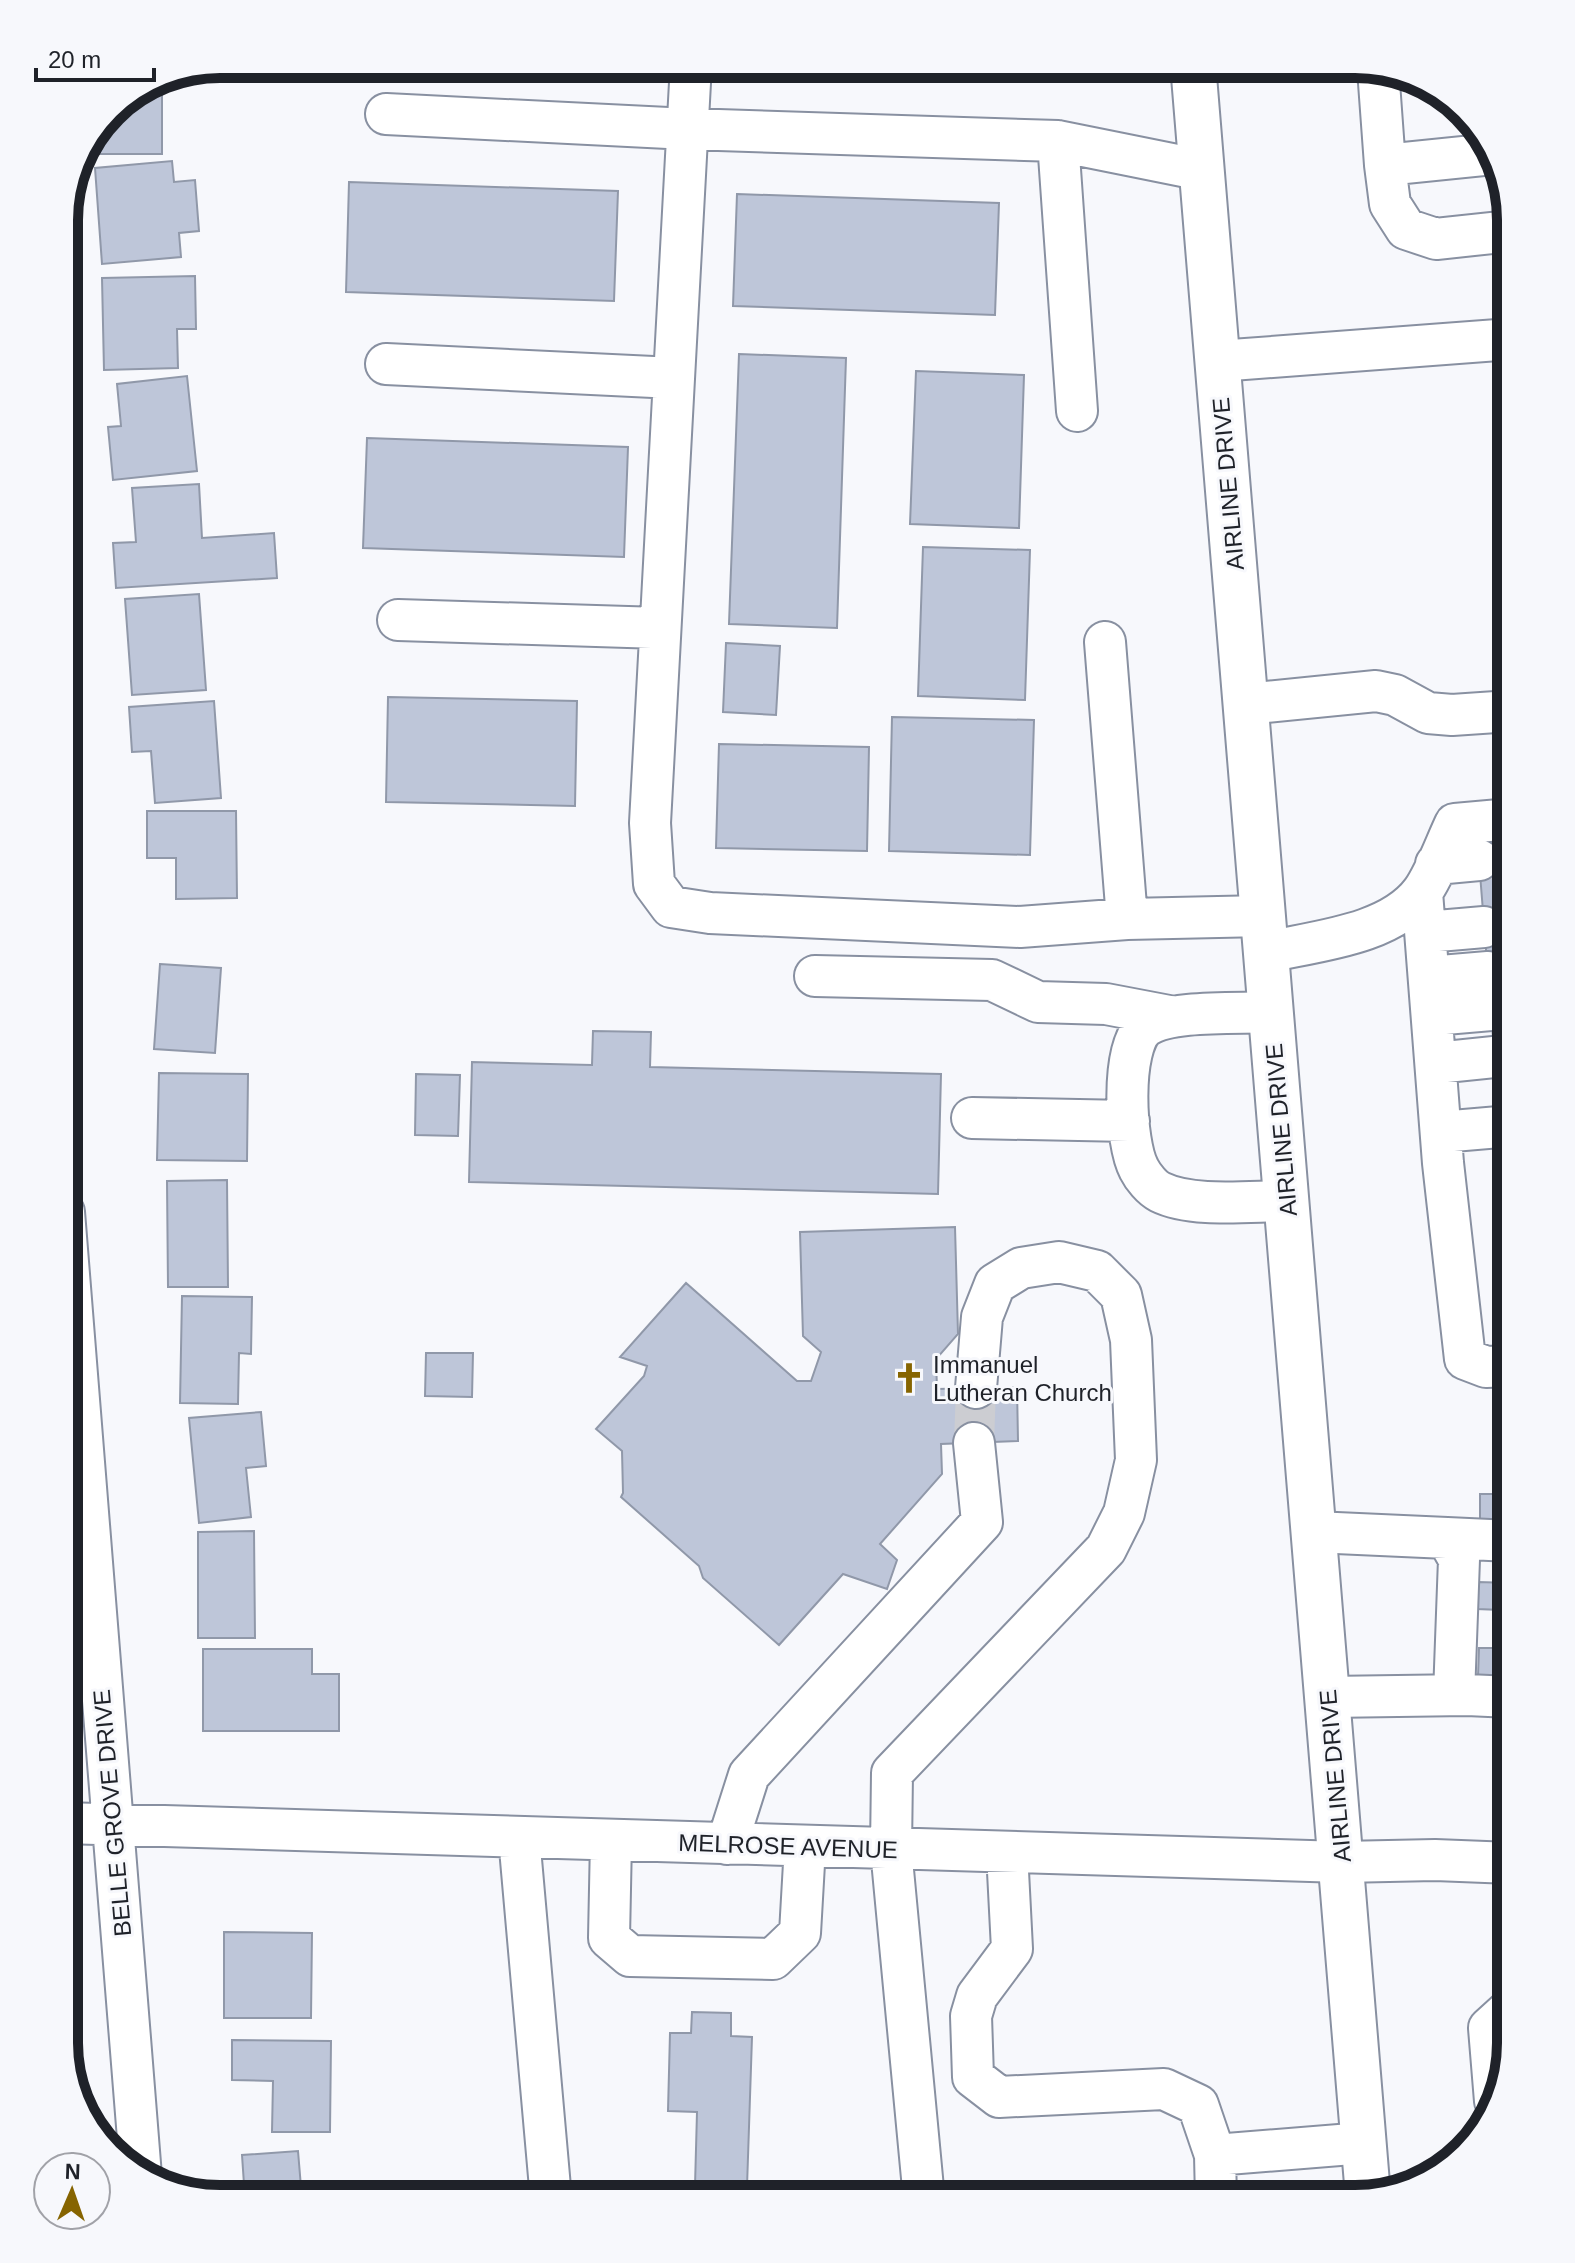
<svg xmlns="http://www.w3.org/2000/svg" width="1575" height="2263" font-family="Arial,sans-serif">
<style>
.building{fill:#bec6d9;stroke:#9098a9;stroke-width:2}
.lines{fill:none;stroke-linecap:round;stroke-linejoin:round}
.minor-tunnel{stroke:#cccdd2;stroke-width:40;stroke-dasharray:40 20;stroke-linecap:butt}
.minor-casing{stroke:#8890a1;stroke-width:44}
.major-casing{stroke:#8890a1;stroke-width:48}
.minor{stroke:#fff;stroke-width:40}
.major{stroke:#fff;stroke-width:44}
.labels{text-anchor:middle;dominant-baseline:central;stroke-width:6;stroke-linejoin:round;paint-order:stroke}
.street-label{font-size:24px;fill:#1f2229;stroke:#f7f8fc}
.poi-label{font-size:24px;fill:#1f2229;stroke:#f7f8fc;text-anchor:start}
.rim{fill:none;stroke:#1f2229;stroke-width:10}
</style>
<rect width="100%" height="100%" fill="#f7f8fc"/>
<path class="building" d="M162,76V154H100L99,126L117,103Z
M1420,83L1441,90L1442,91L1420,93Z
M172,161L174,182L195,180L199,231L179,233L181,257L102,264L95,168Z
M349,182L618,191L614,301L346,292Z
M737,194L999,203L995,315L733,306Z
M195,276L196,329H177L178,368L104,370L102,278Z
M739,354L846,358L837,628L729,624Z
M916,371L1024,375L1019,528L910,524Z
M187,376L197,471L113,480L108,427L121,426L117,384Z
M367,438L628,447L624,557L363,548Z
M199,484L202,538L274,533L277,578L116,588L113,543L136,542L132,488Z
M923,547L1030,550L1025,700L918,696Z
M199,594L206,690L132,695L125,599Z
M726,643L780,646L776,715L723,712Z
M388,697L577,701L575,806L386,802Z
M214,701L221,798L155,803L151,751L132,752L129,707Z
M892,717L1034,720L1030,855L889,851Z
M719,744L869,747L867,851L716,848Z
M147,811H236L237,898L176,899V858H147Z
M1511,834V1099L1498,1100L1477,836Z
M160,964L221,968L215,1053L154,1049Z
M593,1031L651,1032L650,1067L941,1074L938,1194L469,1182L472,1062L592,1065Z
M159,1073L248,1074L247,1161L157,1160Z
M416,1074L460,1075L458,1136L415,1135Z
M227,1180L228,1287H168L167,1181Z
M955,1227L958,1334L936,1359L937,1389L1017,1387L1018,1441L941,1444L942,1474L880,1544L897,1560L887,1589L843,1574L779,1645L703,1578L699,1566L621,1497L623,1493L622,1451L596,1429L644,1376L647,1366L620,1357L686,1283L797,1381H811L821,1352L803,1336L800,1232Z
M182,1296L252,1297L251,1354L239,1353L238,1404L180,1403Z
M426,1353H473L472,1397L425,1396Z
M261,1412L266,1466L246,1468L251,1517L199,1523L189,1418Z
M1480,1494H1511V1522L1480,1521Z
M254,1531L255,1638H198V1532Z
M1478,1582L1511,1583V1677L1478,1676L1479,1648H1500L1501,1610L1477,1609Z
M203,1649H312V1674H339V1731H203Z
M224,1932L312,1933L311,2018H224Z
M692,2012L731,2013V2036L752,2037L747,2187L695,2186L697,2112L668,2111L670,2033H691Z
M232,2040L331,2041L330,2132H272L273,2081L232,2080Z
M67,2055H75L76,2088Z
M298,2151L302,2199H245L242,2155Z
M1170,2191L1171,2199H1068Z"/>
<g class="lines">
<path class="minor-tunnel" d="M1479,860L1511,858
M1484,927L1511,924
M974,1443L976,1388"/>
<defs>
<path id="minor" d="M691,64L650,823L654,884L671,907L710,913L1020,927L1127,919L1264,916
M1378,69L1385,165L1390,204L1406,229L1436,239L1511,231
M386,114L688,129L1058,141L1202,170
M1058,141L1077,411
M1385,165L1493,154
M1218,361L1511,339
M386,364L674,378
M398,620L660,628
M1105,642L1127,919
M1246,704L1376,691L1395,695L1428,713L1452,715L1511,711
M1436,864L1479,860
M1422,892L1443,1163L1465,1359L1486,1367L1511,1366
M1426,932L1484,927
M1267,952C1316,941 1390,935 1422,892C1435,874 1445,845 1455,824L1511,819
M815,976L992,980L1038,1002L1106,1004L1169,1016
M1429,977L1488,972
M1272,1012C1240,1014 1169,1009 1145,1027C1120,1047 1125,1143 1139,1169C1143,1177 1152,1188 1160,1192C1192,1208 1250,1201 1287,1201
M1433,1015L1491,1010
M1436,1063L1494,1057
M972,1118L1129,1121
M1441,1132L1511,1126
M64,1212L141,2176
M1314,1532L1447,1538L1459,1559L1454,1695
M1447,1538L1511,1541
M1328,1697L1467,1695L1511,1697
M64,1823L1342,1862L1435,1860L1511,1863
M519,1837L551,2199
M611,1840L609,1938L630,1956L773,1959L800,1933L805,1846
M727,1844L749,1775L982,1522L974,1443
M1007,1852L1012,1949L977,1996L971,2016L973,2077L999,2097L1164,2089L1198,2105L1215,2155L1364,2143
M1495,2101L1489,2028L1511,2008
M1215,2155L1216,2199
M924,2199L891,1849L892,1773L1106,1549L1124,1513L1136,1460L1131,1340L1121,1295L1097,1271L1059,1262L1021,1268L995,1284L982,1317L976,1388"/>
<path id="major" d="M1193,64L1368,2196"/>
</defs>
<use href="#minor" class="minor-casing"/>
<use href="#major" class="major-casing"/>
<use href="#minor" class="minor"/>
<use href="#major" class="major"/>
</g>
<defs>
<symbol id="church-bare" viewBox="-9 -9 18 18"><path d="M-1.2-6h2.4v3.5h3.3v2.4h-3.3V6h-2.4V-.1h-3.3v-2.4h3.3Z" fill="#866400" stroke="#f7f8fc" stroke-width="2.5" paint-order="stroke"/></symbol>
</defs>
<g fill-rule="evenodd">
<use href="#church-bare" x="887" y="1356" width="44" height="44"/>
</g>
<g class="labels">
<g class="street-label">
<text transform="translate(1228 484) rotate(-95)">AIRLINE DRIVE</text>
<text transform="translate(1281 1130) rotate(-95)">AIRLINE DRIVE</text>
<text transform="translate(1335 1776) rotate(-95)">AIRLINE DRIVE</text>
<text transform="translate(112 1813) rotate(-95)">BELLE GROVE DRIVE</text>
<text transform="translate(788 1846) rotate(2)">MELROSE AVENUE</text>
</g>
<g class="poi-label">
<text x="933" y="1364">Immanuel<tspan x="933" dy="28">Lutheran Church</tspan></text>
</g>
</g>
<path d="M0 0H1575V2263H0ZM220 78H1355A142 142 0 0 1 1497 220V2043A142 142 0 0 1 1355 2185H220A142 142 0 0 1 78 2043V220A142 142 0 0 1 220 78Z" fill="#f7f8fc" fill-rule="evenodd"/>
<path class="rim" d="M220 78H1355A142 142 0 0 1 1497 220V2043A142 142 0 0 1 1355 2185H220A142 142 0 0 1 78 2043V220A142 142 0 0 1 220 78Z"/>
<g transform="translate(72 2191) rotate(2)"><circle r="38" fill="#f7f8fc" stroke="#a1a2a8" stroke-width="2"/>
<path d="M0-6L14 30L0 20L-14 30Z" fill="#866400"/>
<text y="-12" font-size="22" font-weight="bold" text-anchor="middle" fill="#1f2229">N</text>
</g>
<path d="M36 68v12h118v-12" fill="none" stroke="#1f2229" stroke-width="4"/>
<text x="48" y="68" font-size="24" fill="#1f2229" stroke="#f7f8fc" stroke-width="6" paint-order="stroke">20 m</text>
</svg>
